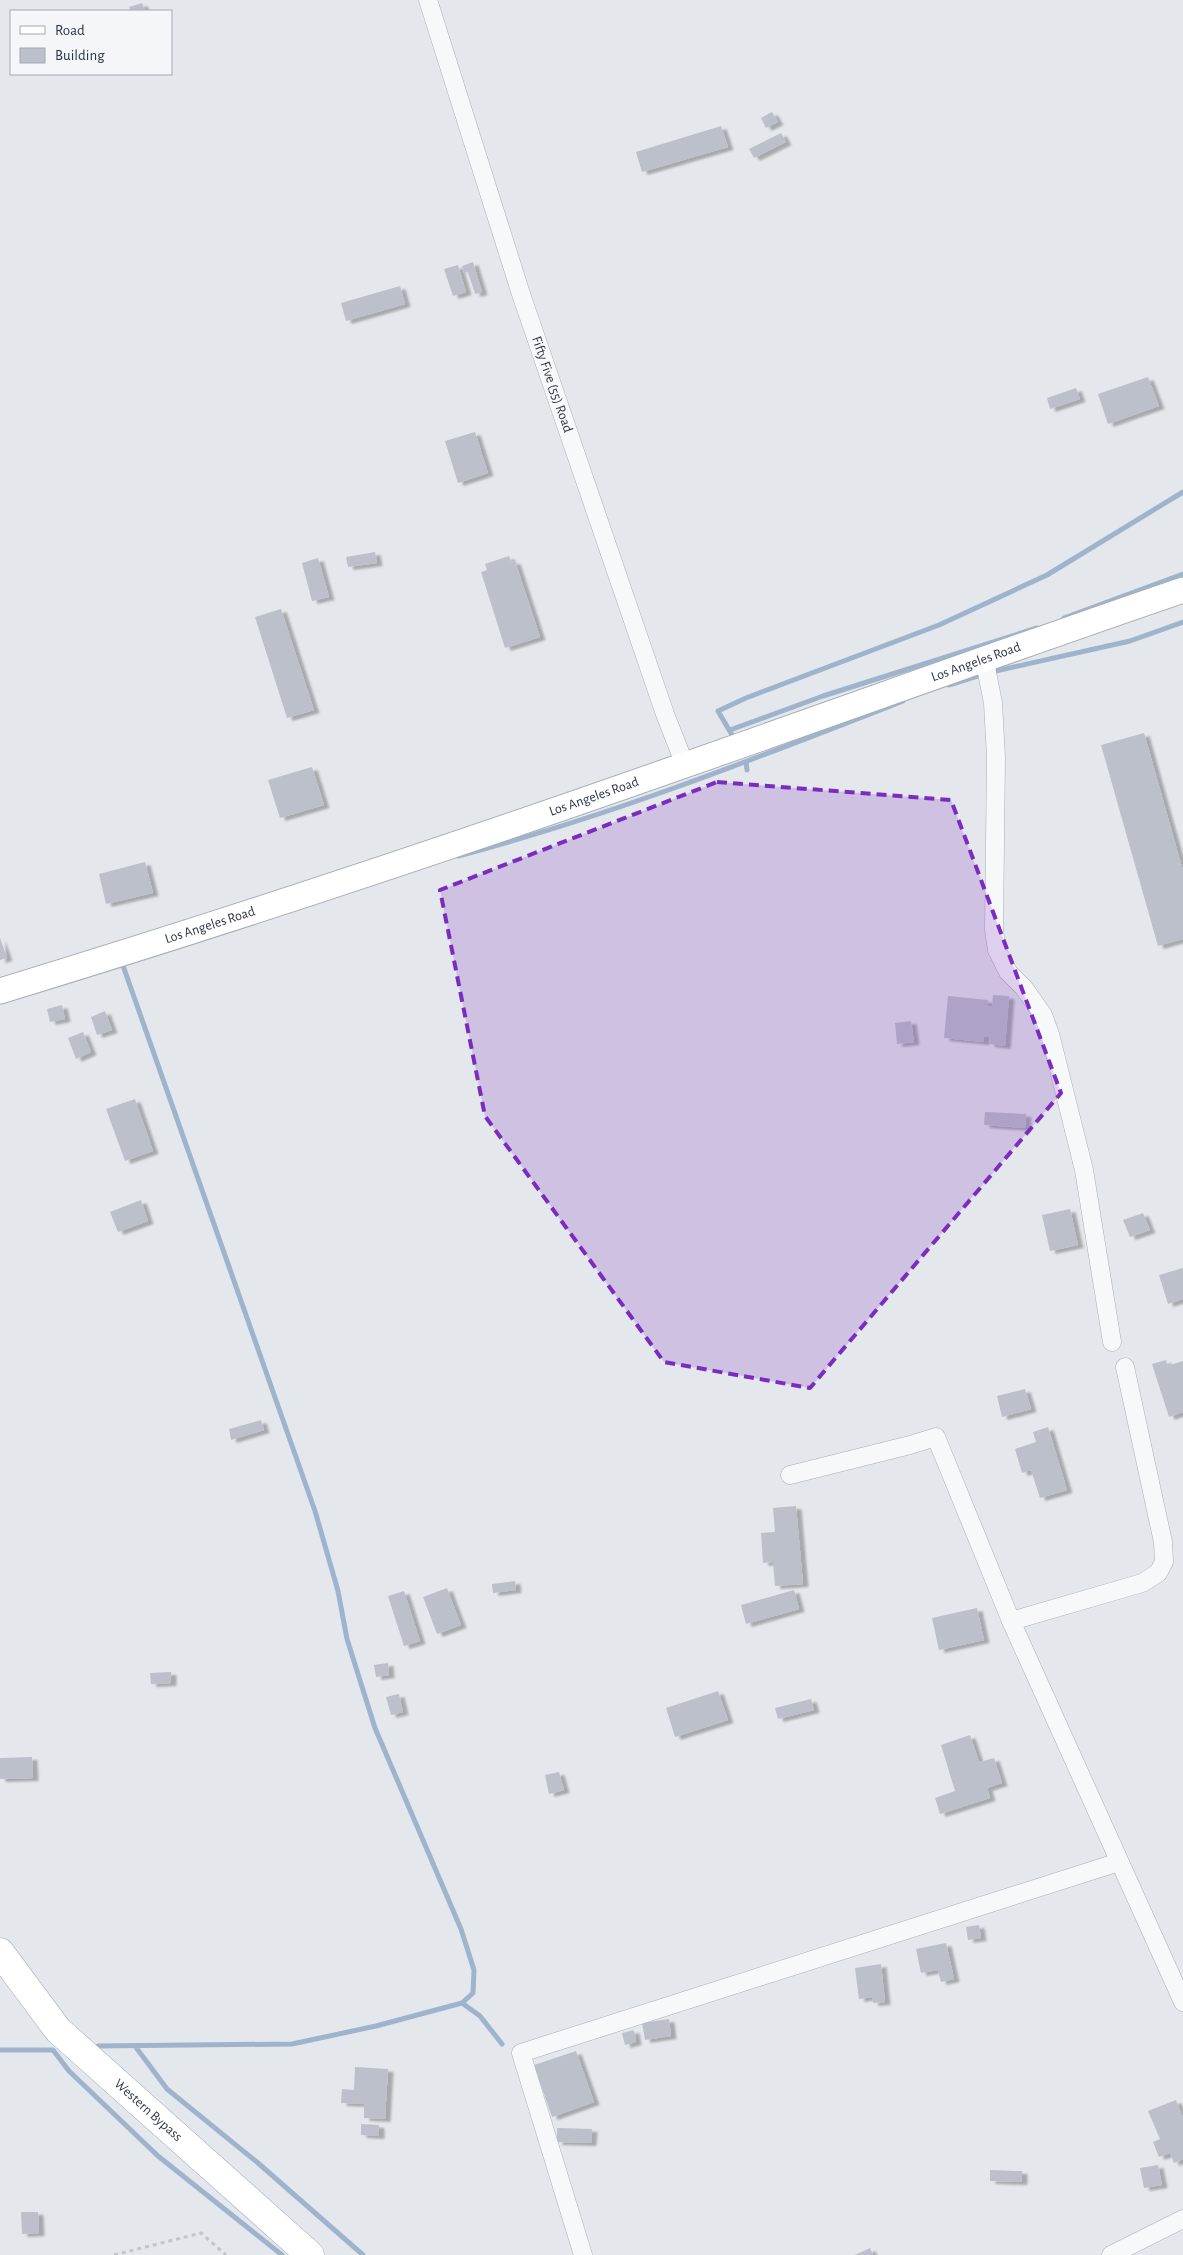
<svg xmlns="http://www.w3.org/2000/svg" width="1183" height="2255" font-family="'Alegreya Sans',sans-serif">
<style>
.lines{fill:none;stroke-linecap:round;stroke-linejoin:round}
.stream{stroke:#9fb4cc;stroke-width:5}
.building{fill:#bbc0ca;filter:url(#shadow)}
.minor-casing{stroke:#a9aeb7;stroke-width:19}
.secondary-casing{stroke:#a9aeb7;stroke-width:27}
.primary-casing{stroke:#a3abb8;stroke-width:29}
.path{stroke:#c2c5cb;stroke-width:3;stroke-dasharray:4 4;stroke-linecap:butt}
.minor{stroke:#f7f8fa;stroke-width:18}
.secondary{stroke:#fff;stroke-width:25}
.primary{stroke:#fff;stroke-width:28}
.marked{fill:#7b2cbf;fill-opacity:0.2;stroke:#7b2cbf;stroke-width:4;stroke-dasharray:10 6;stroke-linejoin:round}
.labels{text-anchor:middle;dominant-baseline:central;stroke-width:5;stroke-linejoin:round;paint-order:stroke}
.street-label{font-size:14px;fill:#2b3445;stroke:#f4f6f9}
</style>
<defs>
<filter id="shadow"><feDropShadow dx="5.5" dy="3" stdDeviation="1" flood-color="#0004"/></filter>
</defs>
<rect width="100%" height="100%" fill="#e4e7ec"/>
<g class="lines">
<path class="stream" d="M1064,618L1183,574
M949,685L987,673L1130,641L1183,622
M730,730L823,696L1037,628
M735,740L718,711L746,698L939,625L1047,575L1183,492
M746,762L747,770
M458,856C610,816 757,758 903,701
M121,960L315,1511L338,1591L347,1639L375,1728L461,1929L474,1970L473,1993L462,2003
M98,2046L292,2044L376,2026L462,2003L480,2016L502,2044
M135,2046L167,2089L258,2163L363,2255
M0,2050H53L69,2071L158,2156L282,2255"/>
</g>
<path class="building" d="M142,3L145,11H131L129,7Z
M772,112L778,122L766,128L761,118Z
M721,126L728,147L642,172L636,152Z
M781,133L786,142L754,158L749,149Z
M473,262L482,292L475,294L468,272L464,273L462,266Z
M458,265L466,292L453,296L444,269Z
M400,286L405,304L346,321L341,303Z
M1148,377L1159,406L1108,424L1098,394Z
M1076,388L1080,399L1050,409L1047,398Z
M475,432L488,473L458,483L445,441Z
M375,552L377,563L348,567L346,557Z
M509,556L511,562L515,561L540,637L505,648L481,572L487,570L485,564Z
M318,558L329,597L312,601L302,563Z
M281,609L314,710L287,718L255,617Z
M1144,733L1183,871V939L1158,946L1101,745Z
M312,767L324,805L280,818L268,780Z
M145,862L153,893L106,904L99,874Z
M0,938L7,958L0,960Z
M993,995L1009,996L1005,1046L989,1044L990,1037H984V1042L944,1038L948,996L988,1000L987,1006L992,1007Z
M62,1005L65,1019L50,1022L47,1009Z
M105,1011L112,1030L97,1035L91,1017Z
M911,1021L914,1042L897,1044L895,1023Z
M83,1032L91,1052L76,1059L68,1038Z
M135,1099L153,1151L125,1161L106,1109Z
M985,1112L1026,1114L1025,1128L984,1125Z
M141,1200L148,1221L118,1232L110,1212Z
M1070,1209L1078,1245L1050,1251L1042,1215Z
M1143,1213L1150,1230L1130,1237L1123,1220Z
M1183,1268V1299L1168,1304L1159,1275Z
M1166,1360L1167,1366L1183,1361V1412L1169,1417L1152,1364Z
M1025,1389L1031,1409L1002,1417L997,1396Z
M261,1420L264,1430L231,1440L229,1429Z
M1048,1427L1067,1490L1040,1498L1031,1470L1022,1473L1015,1449L1036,1442L1033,1432Z
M796,1506L803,1584L775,1586L773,1562L763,1563L761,1533L775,1532L773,1508Z
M515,1581L516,1590L493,1593L492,1584Z
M447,1588L461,1625L437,1634L423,1597Z
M794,1590L799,1609L746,1624L741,1605Z
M404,1591L420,1641L404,1646L388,1596Z
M977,1608L984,1640L939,1650L932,1618Z
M388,1663L389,1675L376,1677L374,1665Z
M171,1672V1683L151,1684L150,1673Z
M718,1691L728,1720L675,1737L666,1708Z
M399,1694L403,1712L391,1715L386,1697Z
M811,1699L814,1710L778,1719L775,1708Z
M970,1735L979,1762L994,1758L1002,1783L987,1788L990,1798L940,1814L935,1798L955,1791L941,1745Z
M32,1757L33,1778L0,1779V1758Z
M559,1772L564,1790L549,1794L545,1775Z
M979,1925L981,1938L968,1940L966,1927Z
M946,1943L954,1979L941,1982L938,1970L921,1973L916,1949Z
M881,1964L885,2002L873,2003L872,1997L859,1999L855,1968Z
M669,2019L671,2036L645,2040L642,2023Z
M634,2030L636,2042L625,2045L622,2033Z
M576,2051L594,2102L552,2117L534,2065Z
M355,2067L388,2069L385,2119L364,2118V2104L341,2103L342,2089L354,2090Z
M1176,2100L1183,2118V2159L1174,2163L1170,2153L1159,2157L1153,2142L1160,2139L1148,2111Z
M361,2124L379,2125V2136L361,2135Z
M557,2128L592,2129L591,2143L557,2142Z
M1158,2165L1162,2185L1144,2188L1140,2168Z
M990,2170L1022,2171V2182L990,2181Z
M21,2212H38L39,2233L22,2234Z
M870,2248L873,2255H855Z"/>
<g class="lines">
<defs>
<g id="minor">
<path id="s1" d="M428,0L521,294L665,714L685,765"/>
<path d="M984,657L993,703L996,757L994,930L997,950L1008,972L1024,988L1043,1015L1050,1034L1084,1170L1112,1342"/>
<path d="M790,1475L910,1445L936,1437L1011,1621L1183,2002"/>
<path d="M1011,1621L1142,1583L1158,1573L1164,1562L1163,1542L1125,1367"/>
<path d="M583,2255L521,2053L1119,1862"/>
<path d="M1111,2255L1183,2219"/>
</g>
<g id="secondary">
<path id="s2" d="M0,991C230,921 458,845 685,765C851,707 1016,647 1183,590"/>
</g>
<g id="primary">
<path id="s3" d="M0,1952L58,2030L310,2255"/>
</g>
</defs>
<use href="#minor" class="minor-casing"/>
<use href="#secondary" class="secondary-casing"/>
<use href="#primary" class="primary-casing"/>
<path class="path" d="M114,2255L201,2233L226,2255"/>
<use href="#minor" class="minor"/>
<use href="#secondary" class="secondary"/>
<use href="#primary" class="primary"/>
</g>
<path class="marked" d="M717,782L951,800L1061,1093L810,1388L664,1362L485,1116L440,890Z"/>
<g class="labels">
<g class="street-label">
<text stroke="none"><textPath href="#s1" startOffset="404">Fifty Five (55) Road</textPath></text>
<text stroke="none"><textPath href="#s2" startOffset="1030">Los Angeles Road</textPath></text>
<text stroke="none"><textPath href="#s2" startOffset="625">Los Angeles Road</textPath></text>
<text stroke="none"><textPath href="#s2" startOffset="220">Los Angeles Road</textPath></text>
<text stroke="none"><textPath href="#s3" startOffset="218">Western Bypass</textPath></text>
</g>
</g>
<rect x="10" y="10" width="162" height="65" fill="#f4f6f9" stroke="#a4a8b1"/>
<rect x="20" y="26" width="25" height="8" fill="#ffffff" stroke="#a4a8b1"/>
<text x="55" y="35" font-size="15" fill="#2b3445">Road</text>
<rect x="20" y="48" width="25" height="15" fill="#bbc0ca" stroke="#a4a8b1"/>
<text x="55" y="60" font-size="15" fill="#2b3445">Building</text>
</svg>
